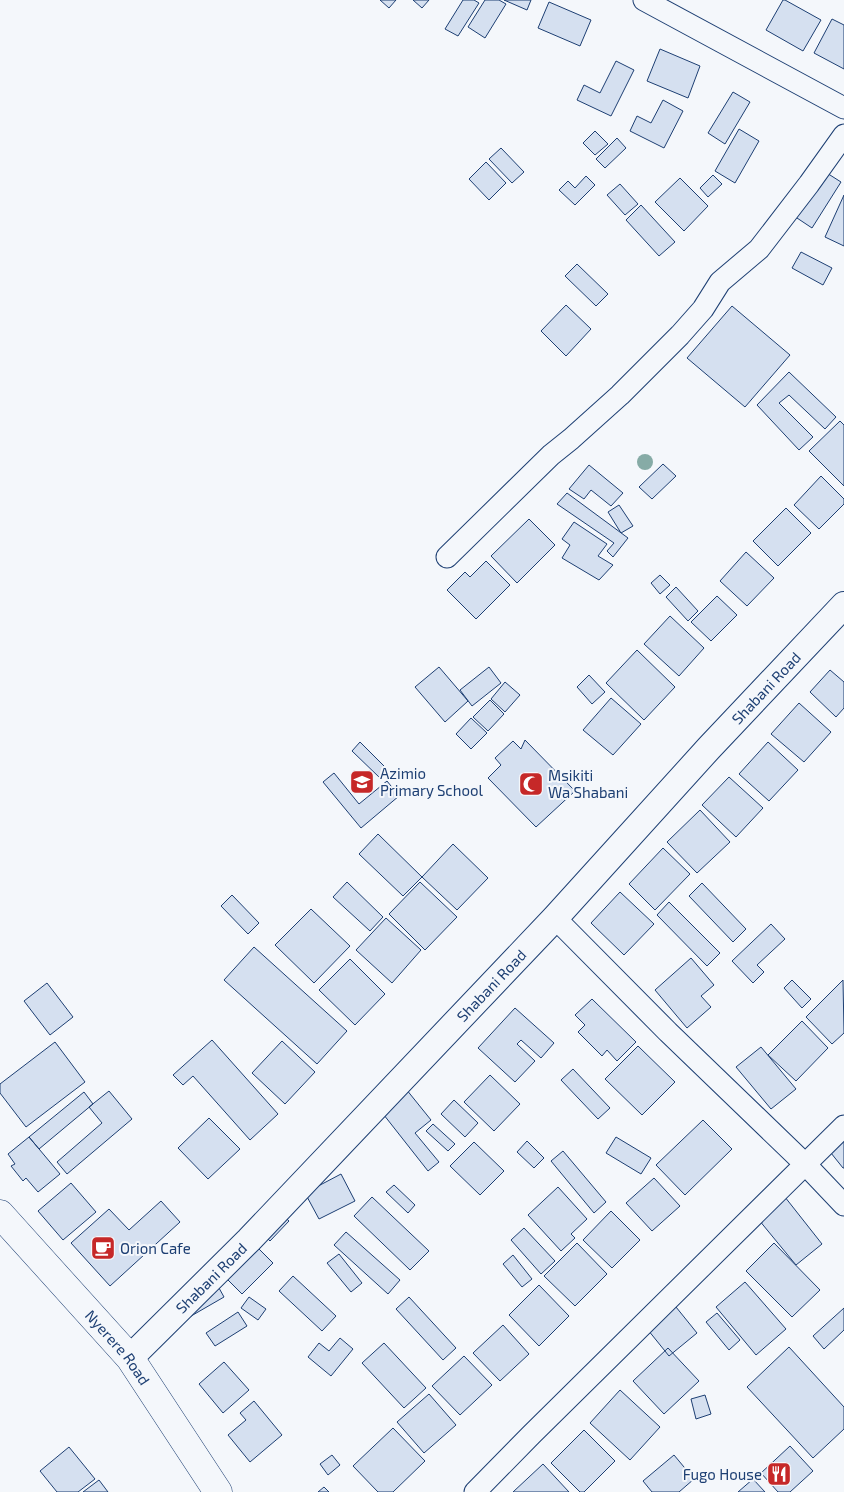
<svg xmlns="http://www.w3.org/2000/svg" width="844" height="1492" font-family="'Exo 2',sans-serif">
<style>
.building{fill:#d5e0f0;stroke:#1d3f73}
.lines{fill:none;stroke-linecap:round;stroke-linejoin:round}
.minor-casing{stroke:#1d3f73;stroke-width:23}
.tertiary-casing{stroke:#1d3f73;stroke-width:28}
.primary-casing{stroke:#1d3f73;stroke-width:29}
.minor{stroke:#f4f7fb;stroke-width:21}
.tertiary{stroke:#f4f7fb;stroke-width:26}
.primary{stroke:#f4f7fb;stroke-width:28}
.tree{fill:#86aba6}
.labels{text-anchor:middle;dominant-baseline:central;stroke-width:4;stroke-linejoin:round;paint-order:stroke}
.street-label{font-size:15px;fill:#1d3f73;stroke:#f4f7fb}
.poi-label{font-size:15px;fill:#1d3f73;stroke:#f4f7fb;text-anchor:start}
</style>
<rect width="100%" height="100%" fill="#f4f7fb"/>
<path class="building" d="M380,0H396L389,8Z
M413,0H429L422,8Z
M463,0H474L479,3L458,36L445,29Z
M485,0H499L506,4L485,38L468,27Z
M504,0H531L527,10Z
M783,0H785L821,20L803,51L766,30Z
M549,2L591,20L580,46L538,28Z
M832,19L844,25V69L814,53Z
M660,49L700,66L688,98L647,81Z
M616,61L634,70L611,116L577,100L584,85L600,93Z
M733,92L750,102L725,144L708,133Z
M663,100L683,111L664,148L630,131L637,116L651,123Z
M739,129L759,141L735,183L715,171Z
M595,131L608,144L595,155L583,143Z
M617,138L626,148L605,168L596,159Z
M501,148L524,172L512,183L489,159Z
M486,162L506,183L489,200L469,179Z
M819,168L841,182L812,228L791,214Z
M713,175L722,184L708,197L700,188Z
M586,176L595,185L575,205L559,190L568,181L575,188Z
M680,178L708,206L684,231L655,202Z
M620,184L638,204L625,215L607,195Z
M844,195V246L825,237Z
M641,205L675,242L659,256L626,220Z
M801,252L832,268L823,285L792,268Z
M577,264L608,294L596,306L565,276Z
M566,305L591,329L566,356L541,331Z
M732,306L790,355L745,407L687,358Z
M789,372L836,417L825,429L789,395L779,403L813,437L799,450L757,405Z
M840,421L844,425V486L809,451Z
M663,464L676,476L652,499L639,487Z
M589,465L623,493L611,506L591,490L584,499L569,489Z
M821,476L844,499V504L819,529L794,505Z
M567,493L628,538L613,557L607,551L614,543L557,504Z
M619,505L633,526L621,533L608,512Z
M786,508L811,533L778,566L753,541Z
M529,519L555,545L517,583L491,556Z
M574,522L607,544L598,556L613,565L599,580L562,558L570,545L562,539Z
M746,552L774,578L747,606L720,581Z
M486,561L510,585L476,619L447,590L465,572L470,577Z
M660,575L670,585L660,594L651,583Z
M676,587L698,611L688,621L666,597Z
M717,596L737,615L711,641L691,622Z
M670,616L704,648L679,676L644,644Z
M637,650L675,687L644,720L606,683Z
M439,667L468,701L445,722L415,687Z
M489,667L501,683L472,706L460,690Z
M830,670L844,682V708L836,717L810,692Z
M589,675L605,692L592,704L577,687Z
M505,682L520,695L505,712L491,699Z
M611,698L641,724L613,755L583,730Z
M490,700L504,714L488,731L473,717Z
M799,703L831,732L804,762L771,734Z
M471,718L487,733L471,749L456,734Z
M525,740L575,791L536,827L488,778L501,765L495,758L513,741L521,749Z
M360,742L388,770L380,778L352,751Z
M768,742L798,770L769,801L739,774Z
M334,773L359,804L387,781L399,796L361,828L323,782Z
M729,777L763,808L736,837L702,805Z
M700,810L730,842L697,873L667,842Z
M378,834L422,877L403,896L359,854Z
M453,844L488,878L457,910L422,877Z
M663,848L690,874L655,910L629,884Z
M347,882L383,917L370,931L333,897Z
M420,882L457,917L425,950L389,914Z
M702,883L746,929L733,942L689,896Z
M620,892L654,924L624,955L591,923Z
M232,895L259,923L248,934L221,906Z
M669,902L720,953L707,966L657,915Z
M311,909L350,946L314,983L275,945Z
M386,918L421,950L392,983L356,950Z
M771,924L785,939L757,965L764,972L753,983L732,961Z
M254,947L347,1031L317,1064L224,980Z
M691,958L714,985L701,996L711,1007L687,1028L655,990Z
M350,959L385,994L355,1025L319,990Z
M792,980L811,999L802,1008L784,988Z
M843,980L844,1033L832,1044L806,1017Z
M47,983L73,1017L50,1035L24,1001Z
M592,999L636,1042L617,1061L607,1050L602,1056L578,1032L585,1025L575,1015Z
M515,1008L554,1043L541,1058L521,1040L517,1044L535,1061L515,1082L478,1048Z
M802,1021L828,1048L796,1081L768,1055Z
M212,1040L278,1114L250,1140L193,1076L183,1085L173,1075Z
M282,1041L315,1072L285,1104L252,1073Z
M55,1042L85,1082L26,1127L0,1093V1084Z
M638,1046L675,1082L642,1115L605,1079Z
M761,1047L796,1089L771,1109L736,1067Z
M573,1069L610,1108L598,1119L561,1080Z
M490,1075L520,1104L494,1131L464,1102Z
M406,1089L431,1120L415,1133L439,1162L428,1171L380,1110Z
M109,1091L132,1119L67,1174L57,1162L102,1123L89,1107Z
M84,1092L93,1104L39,1149L29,1137Z
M454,1100L478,1123L465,1137L441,1114Z
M209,1118L240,1149L208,1179L178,1148Z
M703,1120L732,1149L685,1195L656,1165Z
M433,1124L455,1144L448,1151L426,1131Z
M844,1126V1168H843L823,1143Z
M29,1137L60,1174L38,1192L26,1178L23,1181L11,1166L15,1164L8,1154Z
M616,1137L651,1158L641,1174L606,1153Z
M527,1141L544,1158L534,1168L517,1152Z
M474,1142L504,1171L480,1195L450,1166Z
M563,1151L606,1202L594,1213L551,1161Z
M341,1174L355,1201L319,1219L305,1193Z
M654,1178L680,1206L652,1231L626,1203Z
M71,1183L96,1212L63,1240L38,1211Z
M394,1185L415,1205L408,1213L386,1192Z
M558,1187L587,1219L571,1234L575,1238L561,1251L528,1215Z
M781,1192L822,1244L796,1265L754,1214Z
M372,1197L429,1251L410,1270L354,1216Z
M161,1201L180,1222L110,1286L71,1243L109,1209L129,1230Z
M275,1208L289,1221L270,1241L256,1227Z
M611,1211L640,1240L612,1268L583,1240Z
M524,1228L555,1261L541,1274L511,1240Z
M346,1232L400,1280L388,1294L334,1245Z
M577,1243L607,1274L575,1306L544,1276Z
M774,1243L820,1290L792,1317L746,1271Z
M254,1244L273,1263L242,1294L223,1275Z
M339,1254L362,1283L351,1292L327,1263Z
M513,1255L532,1279L522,1287L503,1264Z
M293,1276L336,1316L322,1331L279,1291Z
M214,1279L224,1297L179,1323Z
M745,1282L786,1329L756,1355L716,1307Z
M539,1285L569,1316L539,1346L509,1315Z
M249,1297L266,1309L258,1320L241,1308Z
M409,1297L456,1348L443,1360L396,1309Z
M676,1307L697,1333L669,1356L648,1330Z
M844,1308V1330L824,1349L813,1336Z
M238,1312L247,1326L215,1346L206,1333Z
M717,1313L740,1340L729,1350L706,1322Z
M503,1325L529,1354L500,1381L473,1353Z
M340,1338L353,1349L331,1376L308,1357L319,1343L329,1351Z
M384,1343L426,1388L404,1408L362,1363Z
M789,1347L844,1407V1429L813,1458L747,1387Z
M668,1348L699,1381L664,1414L633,1381Z
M464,1356L492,1385L460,1415L432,1386Z
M224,1362L249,1390L223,1413L199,1384Z
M620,1390L660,1427L630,1460L590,1423Z
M429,1394L456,1425L424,1453L397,1422Z
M705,1395L711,1414L696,1419L691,1399Z
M254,1401L282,1435L250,1462L228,1435L246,1420L240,1413Z
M393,1428L425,1461L393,1492H378L353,1466Z
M584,1430L615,1461L584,1492H580L551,1463Z
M790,1446L813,1471L790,1492H778L761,1473Z
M69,1447L95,1479L78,1492H57L40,1471Z
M332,1455L340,1465L328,1475L320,1464Z
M674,1455L694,1479L679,1492H652L643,1481Z
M543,1464L569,1492H513Z
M753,1479L765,1492H738Z
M99,1480L108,1492H83Z
M324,1487L329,1492H318Z"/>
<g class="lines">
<defs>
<path id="minor" d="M644,0L844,108
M447,557L551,455L571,439L620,395L680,335L703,309L720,282L759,249L809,184L844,135
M555,918L668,1032L806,1165L844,1205
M475,1492L531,1435L844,1126"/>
<g id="tertiary">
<path id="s1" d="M130,1358L249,1240L555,918L709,748L844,605"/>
</g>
<g id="primary">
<path id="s2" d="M0,1214L130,1358L218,1492"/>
</g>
</defs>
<use href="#minor" class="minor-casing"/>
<use href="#tertiary" class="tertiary-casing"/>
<use href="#primary" class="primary-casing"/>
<use href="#minor" class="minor"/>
<use href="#tertiary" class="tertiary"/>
<use href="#primary" class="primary"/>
</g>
<circle class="tree" cx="645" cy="462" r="8"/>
<defs>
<symbol id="school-square" viewBox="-11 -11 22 22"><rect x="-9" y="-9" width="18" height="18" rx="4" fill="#c62828" stroke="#f4f7fb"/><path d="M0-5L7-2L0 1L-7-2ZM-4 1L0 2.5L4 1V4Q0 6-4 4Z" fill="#fff"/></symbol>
<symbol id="mosque-square" viewBox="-11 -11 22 22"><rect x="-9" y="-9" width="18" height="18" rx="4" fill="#c62828" stroke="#f4f7fb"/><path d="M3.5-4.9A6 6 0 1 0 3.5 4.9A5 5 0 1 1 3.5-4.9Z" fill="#fff"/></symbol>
<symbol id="cafe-square" viewBox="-11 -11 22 22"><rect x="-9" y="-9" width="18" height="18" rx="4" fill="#c62828" stroke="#f4f7fb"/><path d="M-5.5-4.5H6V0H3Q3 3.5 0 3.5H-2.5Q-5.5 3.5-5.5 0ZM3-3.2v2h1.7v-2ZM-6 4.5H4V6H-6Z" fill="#fff"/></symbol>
<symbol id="restaurant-square" viewBox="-11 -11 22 22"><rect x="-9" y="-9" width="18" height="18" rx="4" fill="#c62828" stroke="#f4f7fb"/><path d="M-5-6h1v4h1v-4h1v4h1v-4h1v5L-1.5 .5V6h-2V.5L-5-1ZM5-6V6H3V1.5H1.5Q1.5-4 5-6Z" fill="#fff"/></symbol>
</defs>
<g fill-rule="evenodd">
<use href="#school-square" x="348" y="768" width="28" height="28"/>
<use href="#mosque-square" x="517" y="770" width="28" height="28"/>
<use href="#cafe-square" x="89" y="1234" width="28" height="28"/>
<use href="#restaurant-square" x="765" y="1460" width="28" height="28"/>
</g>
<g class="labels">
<g class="street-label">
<text stroke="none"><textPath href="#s1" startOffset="924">Shabani Road</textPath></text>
<text stroke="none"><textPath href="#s1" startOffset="519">Shabani Road</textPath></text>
<text stroke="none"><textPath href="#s1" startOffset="114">Shabani Road</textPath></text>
<text stroke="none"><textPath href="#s2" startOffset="178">Nyerere Road</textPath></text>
</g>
<g class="poi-label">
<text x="380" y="773">Azimio<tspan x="380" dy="17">Primary School</tspan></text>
<text x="548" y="775">Msikiti<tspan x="548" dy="17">Wa Shabani</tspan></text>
<text x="120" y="1248">Orion Cafe</text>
<text x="762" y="1474" text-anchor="end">Fugo House</text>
</g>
</g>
</svg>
